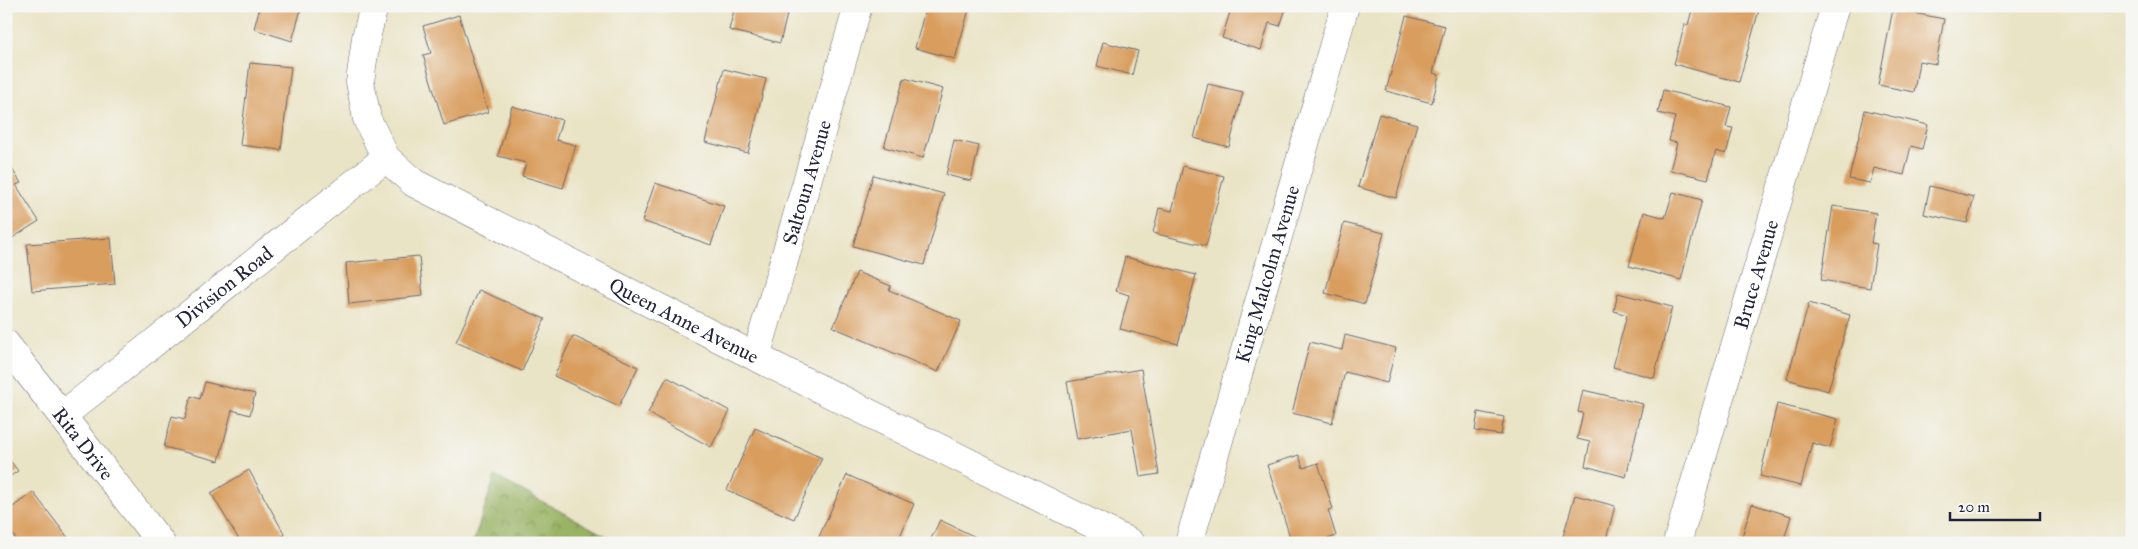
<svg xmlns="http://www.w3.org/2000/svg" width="2138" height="549" font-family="'IM FELL Great Primer',serif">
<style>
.forest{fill:url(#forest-crowns);stroke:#5e6a50}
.building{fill:#d99d5d}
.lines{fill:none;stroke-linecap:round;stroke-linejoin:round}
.minor-casing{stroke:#68666c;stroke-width:29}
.minor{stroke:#fff;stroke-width:28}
.labels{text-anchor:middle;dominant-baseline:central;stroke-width:4;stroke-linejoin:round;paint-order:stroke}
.street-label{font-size:20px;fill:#22223b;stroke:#f6f6f2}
</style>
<defs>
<pattern id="forest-crowns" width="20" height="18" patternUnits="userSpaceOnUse" patternTransform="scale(1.25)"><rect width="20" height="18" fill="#99b365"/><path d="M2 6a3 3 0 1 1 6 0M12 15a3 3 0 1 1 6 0" fill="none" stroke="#7c9154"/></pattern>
</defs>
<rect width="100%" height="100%" fill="#f6f6f2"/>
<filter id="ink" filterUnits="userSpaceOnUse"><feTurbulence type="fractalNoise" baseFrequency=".02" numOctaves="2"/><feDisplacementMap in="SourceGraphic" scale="10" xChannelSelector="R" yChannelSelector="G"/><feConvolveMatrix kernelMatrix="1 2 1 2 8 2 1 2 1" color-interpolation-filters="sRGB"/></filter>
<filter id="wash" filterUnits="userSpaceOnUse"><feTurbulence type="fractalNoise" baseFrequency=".0096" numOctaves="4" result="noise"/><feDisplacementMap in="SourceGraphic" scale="20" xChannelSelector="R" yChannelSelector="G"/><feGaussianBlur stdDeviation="1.12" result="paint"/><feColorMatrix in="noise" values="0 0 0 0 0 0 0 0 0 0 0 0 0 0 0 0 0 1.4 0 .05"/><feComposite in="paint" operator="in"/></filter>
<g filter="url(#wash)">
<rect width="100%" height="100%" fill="#eae4c6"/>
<path class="forest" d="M495,476L619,543H473Z"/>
<g id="blocks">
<path class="building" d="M260,6H302L292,41L254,29Z
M735,6H789L780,43L729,30Z
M926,6H970L955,59L915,48Z
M1215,6H1287L1280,26L1269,23L1261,50L1222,38L1230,12Z
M1693,6H1746L1759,10L1739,82L1674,64L1685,24L1688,25Z
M1893,9L1944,19L1936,64L1919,61L1914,92L1878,85Z
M459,15L488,112L444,125L423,55L431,53L423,26Z
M1406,16L1445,26L1433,73L1439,75L1432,103L1386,91Z
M1103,42L1138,51L1132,75L1097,66Z
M250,63L291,67L281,150L240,145Z
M724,69L766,79L748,153L705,142Z
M904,78L943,89L923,158L884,147Z
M1208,84L1243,92L1229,147L1194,138Z
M1663,90L1731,107L1726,127L1733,128L1726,154L1716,151L1708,179L1670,170L1677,143L1669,141L1675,117L1658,113Z
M512,106L562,120L556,140L576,145L563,188L522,176L526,163L498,156Z
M1865,110L1928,125L1922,149L1911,146L1904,175L1874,168L1870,183L1849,179Z
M1379,114L1417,124L1396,198L1358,187Z
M954,140L979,146L971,181L946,175Z
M6,160L21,183L16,185L39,221L6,242Z
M1183,166L1224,176L1206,246L1153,233L1159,208L1172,211Z
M873,175L944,194L924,265L853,246Z
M655,183L724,206L711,245L642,221Z
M1930,186L1974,197L1967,223L1924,214Z
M1673,192L1702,200L1681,280L1629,266L1644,212L1665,218Z
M1833,206L1876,213L1871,243L1877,244L1870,288L1821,280Z
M1344,223L1384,233L1365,304L1325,293Z
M111,238L115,284L32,291L27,244Z
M419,256L423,296L349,304L346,263Z
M1125,257L1196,275L1178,344L1120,329L1129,295L1116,291Z
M857,272L891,286L889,290L961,321L938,372L833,327Z
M479,290L545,319L522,371L456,342Z
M1618,293L1672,307L1654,378L1613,367L1627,315L1614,311Z
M1809,303L1850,315L1828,391L1787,379Z
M1345,335L1396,348L1387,383L1345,372L1332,423L1292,413L1310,342L1342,350Z
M573,336L638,367L619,406L554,376Z
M1141,369L1159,474L1140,477L1132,429L1077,439L1067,382Z
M667,377L730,411L711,447L648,413Z
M205,382L255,394L250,415L232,410L219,461L164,447L172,416L185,419L191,396L200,399Z
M1583,390L1643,404L1626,477L1585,466L1590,442L1577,439L1583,413L1578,412Z
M1777,404L1838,419L1830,448L1812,443L1801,486L1760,476Z
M1478,412L1504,417L1501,435L1475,431Z
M755,428L822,458L794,519L727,490Z
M6,455L18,471L6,479Z
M1299,455L1303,468L1318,463L1333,509L1328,510L1336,536L1316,543H1292L1267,465Z
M249,470L285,535L271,543H241L211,493Z
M847,475L914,504L897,543H822L817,541Z
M33,492L72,543H19L6,526V512Z
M1575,495L1615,506L1605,543H1561Z
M1752,504L1791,516L1783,543H1740Z
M940,520L988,543H929Z"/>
</g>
</g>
<g filter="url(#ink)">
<use href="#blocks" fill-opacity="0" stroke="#68666c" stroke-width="1"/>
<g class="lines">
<defs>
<g id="minor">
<path id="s1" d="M374,6L366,38L360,82L367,119L386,158L414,183L756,357L1131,543"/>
<path id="s2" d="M6,344L161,543"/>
<path id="s3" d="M756,357L858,6"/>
<path id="s4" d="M63,415L386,158"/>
<path id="s5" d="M1189,543L1345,6"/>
<path id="s6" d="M1677,543L1835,6"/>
</g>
</defs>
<use href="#minor" class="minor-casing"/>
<use href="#minor" class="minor"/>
</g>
</g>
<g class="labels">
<g class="street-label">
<text stroke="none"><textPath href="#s3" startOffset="182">Saltoun Avenue</textPath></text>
<text stroke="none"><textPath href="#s5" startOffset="280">King Malcolm Avenue</textPath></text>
<text stroke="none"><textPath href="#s6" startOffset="280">Bruce Avenue</textPath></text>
<text stroke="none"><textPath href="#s4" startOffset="206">Division Road</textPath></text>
<text stroke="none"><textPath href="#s1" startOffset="499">Queen Anne Avenue</textPath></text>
<text stroke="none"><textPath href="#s2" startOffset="126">Rita Drive</textPath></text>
</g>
</g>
<rect width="2138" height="549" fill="none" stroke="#f6f6f2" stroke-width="25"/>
<path d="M1950 512v8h90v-8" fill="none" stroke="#22223b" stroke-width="2.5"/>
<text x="1958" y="512" font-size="15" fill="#22223b" stroke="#f6f6f2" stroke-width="4" paint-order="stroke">20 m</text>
</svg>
